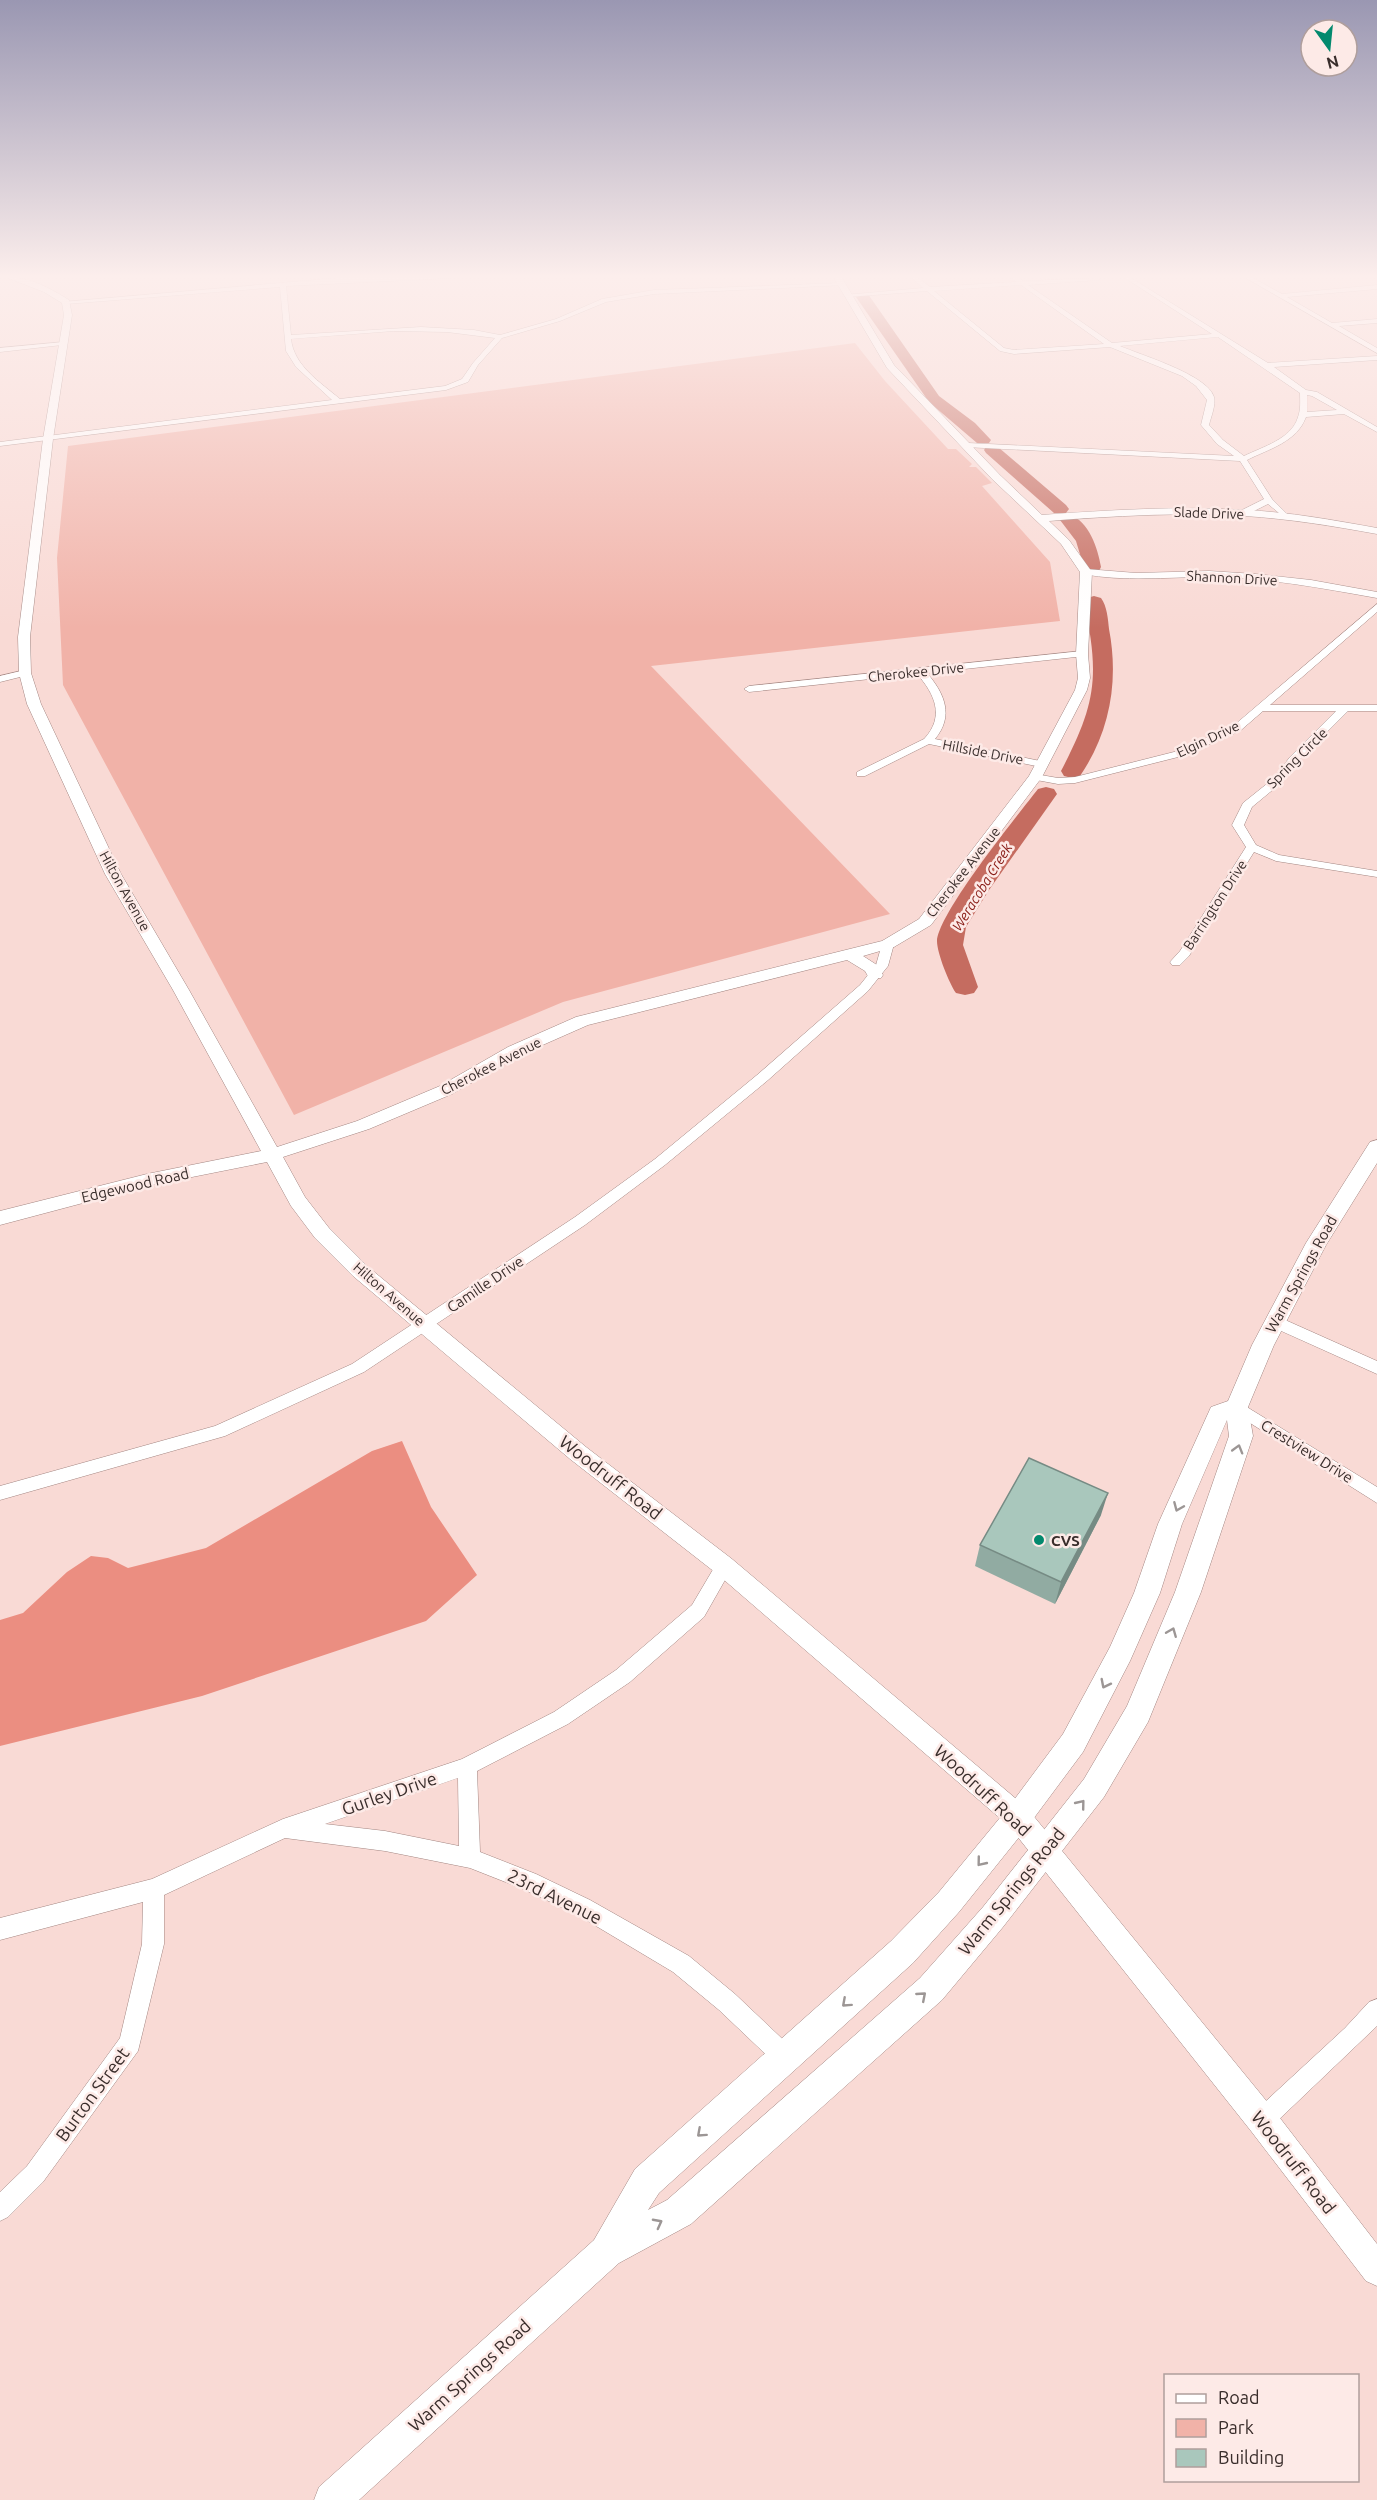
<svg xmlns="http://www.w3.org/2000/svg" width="1377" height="2500" font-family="Ubuntu,sans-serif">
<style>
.green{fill:#f1b2a8}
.forest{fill:#eb8e81}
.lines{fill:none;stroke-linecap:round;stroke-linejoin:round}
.river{fill:#c56c60;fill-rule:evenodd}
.minor-casing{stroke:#a38682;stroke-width:1}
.tertiary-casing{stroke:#a38682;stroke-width:1}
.secondary-casing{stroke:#a38682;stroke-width:1}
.minor{fill:#fff;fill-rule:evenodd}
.tertiary{fill:#fff;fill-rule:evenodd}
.secondary{fill:#fff;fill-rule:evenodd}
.wall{fill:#91aba2}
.shaded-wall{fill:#768b84}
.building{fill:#a9c7bc;stroke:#768b84;stroke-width:1.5}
.oneway{stroke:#9c9695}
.poi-dot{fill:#03896e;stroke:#fdeae7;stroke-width:2}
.labels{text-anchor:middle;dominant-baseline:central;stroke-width:5;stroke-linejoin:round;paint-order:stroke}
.far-street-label{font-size:14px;fill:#392d2b;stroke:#fdeae7}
.far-water-label{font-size:14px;font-style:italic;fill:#881b15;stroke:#fdeae7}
.street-label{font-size:15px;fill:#392d2b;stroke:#fdeae7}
.poi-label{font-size:15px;font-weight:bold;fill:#392d2b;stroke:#fdeae7;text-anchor:start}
.near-street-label{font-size:18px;fill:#392d2b;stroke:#fdeae7}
</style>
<rect width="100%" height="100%" fill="#f9dad5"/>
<path class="green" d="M855,343L885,381L948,449H956L972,464L969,467H976L992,483L982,486L1050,562L1060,621L651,666L890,914L563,1002L294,1115L63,685L57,558L68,446Z"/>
<path class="forest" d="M402,1441L431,1507L477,1575L426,1621L202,1696L0,1746V1620L23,1613L67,1572L91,1556L108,1558L128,1568L206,1548L372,1451Z"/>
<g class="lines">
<path class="river" d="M863,293L868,294L939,396L975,423L991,440L989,443H977L929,402L856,297Z
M992,445L998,447L1066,505L1069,509L1066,513H1054L986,453L984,450L986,447Z
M1069,515C1089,520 1098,549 1101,567L1099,571H1085L1076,541L1060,520L1063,516Z
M1094,596L1101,598C1107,606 1108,619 1109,629C1119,681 1110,732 1080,776L1072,778L1064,776L1061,771C1096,704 1100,677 1084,602L1087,598Z
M1046,787L1054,789L1057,794L989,890L966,927L963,945L978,987L974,993L965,995L956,993C949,983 937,953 937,941C939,912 1017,816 1038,789Z"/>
<defs>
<path id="minor" d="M338,278H451L286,286L291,335L421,327L474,330L500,335L556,319L602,299L654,290L842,283L845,285L654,294L606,302L560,321L502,338L478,365L468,382L446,390L0,446V442L332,400L296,367L286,351L280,287L66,304L63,302ZM394,331L447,332L495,338L473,363L462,379L445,386L340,399C320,382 294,366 291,339Z
M912,278H918L930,287L1016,282L1012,278H1018L1023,281L1101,278L1098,280L1028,285L1112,343L1212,334L1125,278H1131L1268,363L1377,356V360L1274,367L1306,390L1317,392L1377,427V432L1344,414L1306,417C1297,442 1269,449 1247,460L1272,499L1289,516L1285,518L1268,504L1246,515H1240V511L1264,499L1240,461L965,447V443H968L1234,456L1217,444L1201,425L1207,400L1196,386L1182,376L1110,347L1014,354L1000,351L927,291L847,297L844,295L923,288ZM1021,285L1104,344L1014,350L1004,348L934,291ZM1218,337L1300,393C1300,401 1301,409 1298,417C1292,439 1262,447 1244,456L1223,440L1209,425C1211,417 1216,405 1214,397C1208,375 1141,355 1120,346ZM1307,395L1312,396L1337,410L1307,412Z
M1246,278H1253L1282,294L1377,285V289L1287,297L1332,323L1377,319V323L1339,326L1377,348V353Z
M64,342L62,345L0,352V348Z
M1086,569L1136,573L1209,571L1255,574L1311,580L1377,592V598C1321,588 1264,577 1207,577C1166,577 1124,582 1083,574L1082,572Z
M1377,604V612L1270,705H1377V711H1348L1298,761L1281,783L1252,807L1244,825L1256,845L1279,855L1377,871V877L1276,861L1254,852L1189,956L1180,965H1172L1170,962L1180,951L1246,847L1232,825L1243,803L1273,779L1290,757L1336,711H1263L1240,731L1182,756L1075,783L1058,784L1031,779L1030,777L1035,774L1058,778L1075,777L1174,752L1232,727Z
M1082,651L1087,654L1085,656L927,673C945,694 954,716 935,739L1045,762V766L1041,767L929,744L865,776H857V772L924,739C945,717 935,694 917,674L749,692L744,689L749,686Z
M25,670L28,671V675L0,682V676Z
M888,940L894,944L888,966L868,991L767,1081L665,1165L585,1225L364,1372L225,1436L0,1500V1486L215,1426L352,1364L575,1217L655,1159L757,1075L860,985L876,965L882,944Z
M1274,1315L1377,1361V1374L1268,1325L1266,1321L1268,1317Z
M1237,1401L1377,1487V1503L1231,1411L1229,1407L1231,1403Z
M724,1558L730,1561L733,1566L704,1617L630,1682L568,1724L477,1771L480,1852L536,1874L590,1900L689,1956L735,1994L793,2049L796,2057L793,2065L785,2068L777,2065L719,2010L673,1972L576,1914L523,1889L470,1868L385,1851L285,1838L164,1895V1944L138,2051L43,2182L8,2217L0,2221V2192L27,2166L120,2038L142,1944L143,1902L0,1940V1918L152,1879L283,1819L462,1759L554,1712L616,1670L692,1605L718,1561ZM458,1778L459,1846L385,1831L325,1824Z
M1377,1999V2026L1270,2128L1262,2131L1254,2128L1251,2120L1254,2112L1345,2028L1369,2002Z"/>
<path id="tertiary" d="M8,278C29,276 51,289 69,300L72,315L53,439L30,637L31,673L41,704L121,874L189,990L277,1147L357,1121L440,1086L508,1047L576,1017L882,941L919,919L1029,776L1075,690L1078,678L1076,654L1080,572L1061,544L992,479L887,368L834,278H842L894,365L1000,475L1042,515C1110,510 1177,506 1245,510C1289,512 1333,520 1377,528V534C1333,526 1290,519 1245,516C1180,512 1114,516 1049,521L1069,540L1092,572L1088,654L1090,678L1087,690L1042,777L931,925L894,947L863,956L877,965L883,975L881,978H869L865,971L847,960L588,1025L520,1055L452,1094L369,1129L283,1157L305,1197L329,1228L367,1266L586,1447L732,1559L1027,1808L1273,2109L1377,2244V2286L1366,2281L1251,2131L1009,1826L716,1573L570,1459L353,1276L315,1238L291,1206L267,1162L147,1186L0,1225V1211L147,1174L261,1151L173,990L105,874L27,704L19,673L18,637L43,439L64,315L62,303L44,292Z"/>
<path id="secondary" d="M1377,1140V1163L1326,1245L1274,1345L1248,1407L1253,1436L1201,1592L1148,1722L1104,1797L1003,1927L942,2000L691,2224L619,2263L359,2500H314L319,2487L594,2240L635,2169L891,1941L939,1892L1008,1808L1063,1734L1110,1647L1134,1593L1158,1524L1211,1407L1228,1401L1252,1345L1306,1243L1370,1142ZM1227,1420L1229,1436L1175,1592L1127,1706L1084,1779L983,1907L920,1978L667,2200L648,2210L659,2193L913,1963L959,1912L1028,1826L1083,1752L1130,1661L1160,1593L1182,1524Z"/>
</defs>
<use href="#minor" class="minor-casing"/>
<use href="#tertiary" class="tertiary-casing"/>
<use href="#secondary" class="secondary-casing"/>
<use href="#minor" class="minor"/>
<use href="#tertiary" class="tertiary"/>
<use href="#secondary" class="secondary"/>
</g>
<path class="wall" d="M1101,1515L1055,1604L975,1566L980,1545Z"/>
<path class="shaded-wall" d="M1108,1493L1101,1515L1055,1604L1061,1582Z"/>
<path class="building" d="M1029,1458L1108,1493L1061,1582L980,1545Z"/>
<defs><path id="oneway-chevron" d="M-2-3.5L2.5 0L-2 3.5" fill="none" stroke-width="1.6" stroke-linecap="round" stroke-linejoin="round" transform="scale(1.5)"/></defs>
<g class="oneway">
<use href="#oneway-chevron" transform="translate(1238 1449) rotate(-74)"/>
<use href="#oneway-chevron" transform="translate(1178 1507) rotate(113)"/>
<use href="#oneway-chevron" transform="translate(1172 1632) rotate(-68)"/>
<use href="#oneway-chevron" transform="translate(1105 1684) rotate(117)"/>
<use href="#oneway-chevron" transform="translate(1081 1804) rotate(-51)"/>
<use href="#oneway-chevron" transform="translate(981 1862) rotate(129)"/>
<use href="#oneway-chevron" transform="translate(922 1996) rotate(-41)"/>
<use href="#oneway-chevron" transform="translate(846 2003) rotate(138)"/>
<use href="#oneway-chevron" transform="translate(701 2133) rotate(138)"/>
<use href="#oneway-chevron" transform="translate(658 2223) rotate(-28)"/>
</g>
<linearGradient id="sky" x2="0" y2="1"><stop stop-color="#9a97b2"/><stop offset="0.44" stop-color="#fceeec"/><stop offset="1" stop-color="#fceeec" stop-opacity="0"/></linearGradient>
<rect width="1377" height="628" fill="url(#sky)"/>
<circle class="poi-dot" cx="1039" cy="1540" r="6"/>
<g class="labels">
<g class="far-street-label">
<text transform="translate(1209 513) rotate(2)">Slade Drive</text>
<text transform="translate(1232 578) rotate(3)">Shannon Drive</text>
<text transform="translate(916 672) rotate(-6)">Cherokee Drive</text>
<text transform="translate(1208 739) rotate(-25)">Elgin Drive</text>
<text transform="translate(983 752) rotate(11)">Hillside Drive</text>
<text transform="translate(1297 758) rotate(-45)">Spring Circle</text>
<text transform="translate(963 872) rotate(-52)">Cherokee Avenue</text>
<text transform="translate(125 891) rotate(61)">Hilton Avenue</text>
<text transform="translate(1215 905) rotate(-57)">Barrington Drive</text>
<text transform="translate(491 1066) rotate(-27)">Cherokee Avenue</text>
<text transform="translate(389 1294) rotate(41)">Hilton Avenue</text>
</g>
<g class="far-water-label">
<text transform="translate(982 887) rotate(-58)">Weracoba Creek</text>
</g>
<g class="street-label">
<text transform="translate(135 1185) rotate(-13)">Edgewood Road</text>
<text transform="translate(1301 1274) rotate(-61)">Warm Springs Road</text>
<text transform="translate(485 1284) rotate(-34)">Camille Drive</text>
<text transform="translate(1307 1451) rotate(32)">Crestview Drive</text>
</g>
<g class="poi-label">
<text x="1051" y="1540">CVS</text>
</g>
<g class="near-street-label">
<text transform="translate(611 1477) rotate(38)">Woodruff Road</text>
<text transform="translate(983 1790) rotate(43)">Woodruff Road</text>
<text transform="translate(389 1793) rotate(-19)">Gurley Drive</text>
<text transform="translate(1011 1891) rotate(-51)">Warm Springs Road</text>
<text transform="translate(555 1896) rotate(26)">23rd Avenue</text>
<text transform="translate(92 2094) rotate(-54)">Burton Street</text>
<text transform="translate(1294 2162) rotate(52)">Woodruff Road</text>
<text transform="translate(469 2375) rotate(-42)">Warm Springs Road</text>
</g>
</g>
<rect x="1164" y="2374" width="195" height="108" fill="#fdeae7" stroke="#af9e9c" stroke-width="1.5"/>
<rect x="1176" y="2394" width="30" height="9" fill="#ffffff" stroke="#af9e9c" stroke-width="1.5"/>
<text x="1218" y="2404" font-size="18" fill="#392d2b">Road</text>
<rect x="1176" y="2419" width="30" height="18" fill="#f1b2a8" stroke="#af9e9c" stroke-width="1.5"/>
<text x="1218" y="2434" font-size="18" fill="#392d2b">Park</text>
<rect x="1176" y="2449" width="30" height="18" fill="#a9c7bc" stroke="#af9e9c" stroke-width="1.5"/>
<text x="1218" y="2464" font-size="18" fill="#392d2b">Building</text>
<g transform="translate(1329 48) rotate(165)"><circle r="28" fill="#fdeae7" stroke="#af9e9c" stroke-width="1.5"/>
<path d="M0-4.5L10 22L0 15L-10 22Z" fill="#03896e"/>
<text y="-9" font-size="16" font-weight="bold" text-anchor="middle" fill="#392d2b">N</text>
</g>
</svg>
